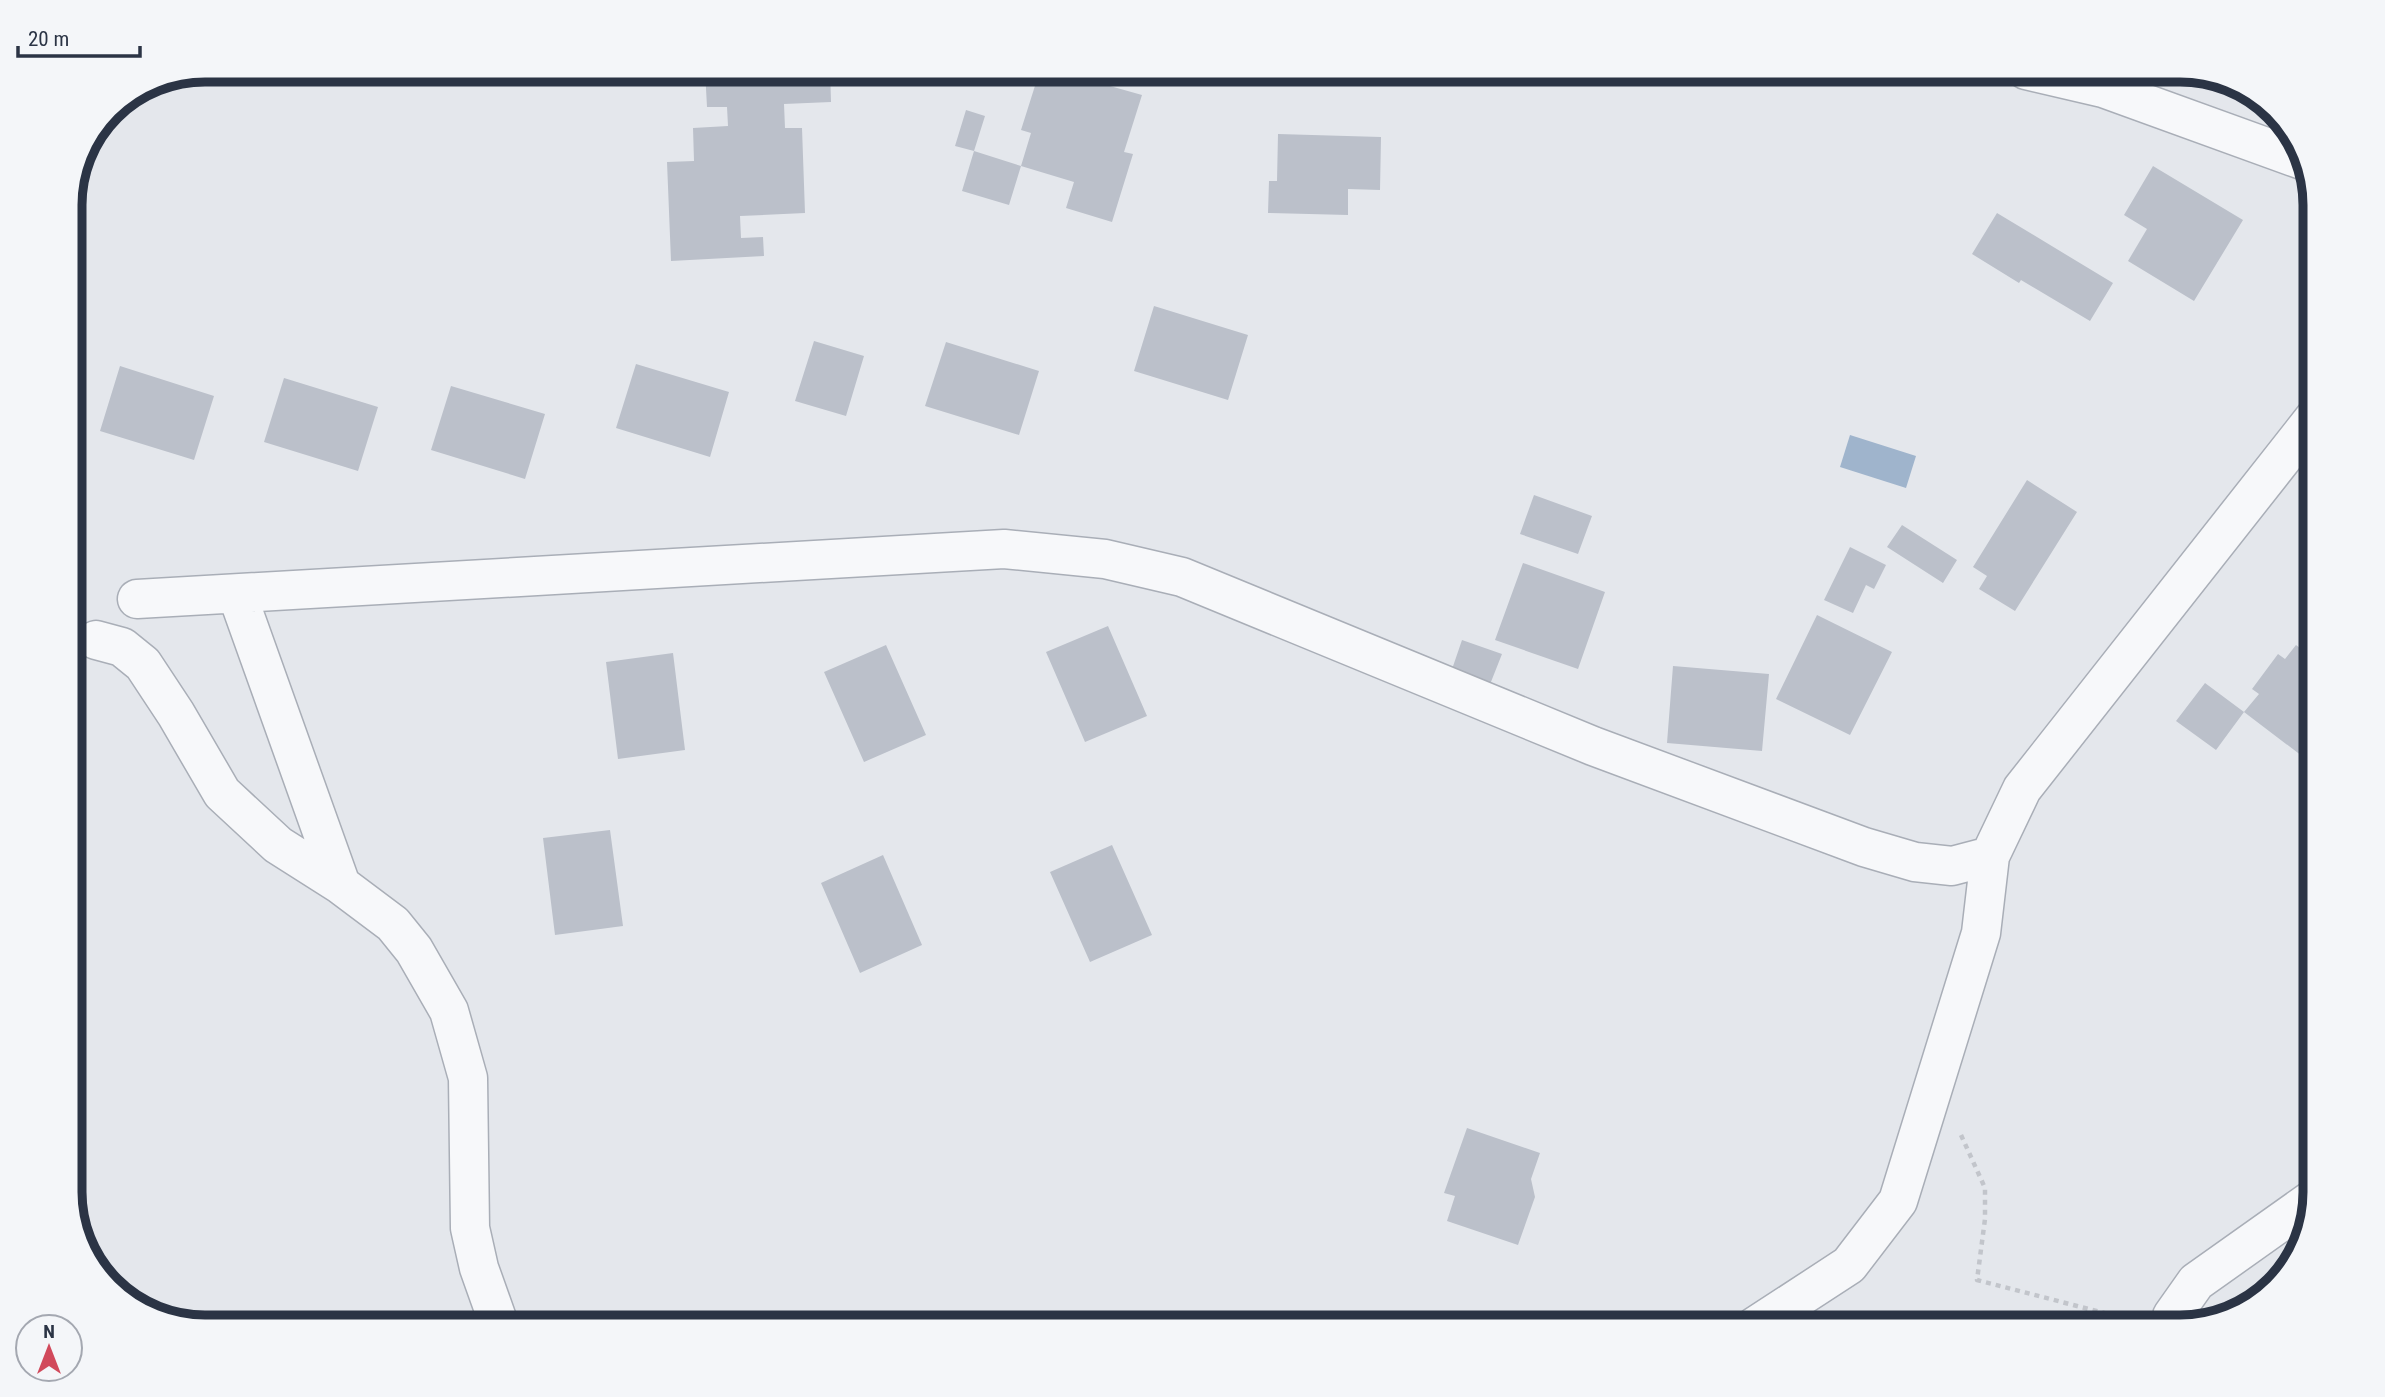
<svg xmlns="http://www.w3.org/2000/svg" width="2385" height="1397" font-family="'Roboto Condensed',sans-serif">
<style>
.water{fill:#9fb4cc}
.building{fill:#bbc0ca}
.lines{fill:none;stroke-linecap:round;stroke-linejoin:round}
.minor-casing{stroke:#a9aeb7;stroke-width:41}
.path{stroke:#c2c5cb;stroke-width:4.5;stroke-dasharray:5 5;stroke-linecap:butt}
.minor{stroke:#f7f8fa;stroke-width:38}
.rim{fill:none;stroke:#2b3445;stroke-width:9}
</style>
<rect width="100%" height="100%" fill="#e4e7ec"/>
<path class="water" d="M1850,435L1916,456L1906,488L1840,467Z"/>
<path class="building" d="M705,70H830L831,102L784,104L785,128H802L805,213L740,216L741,238L763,237L764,256L671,261L667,162L694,161L693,128L728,126L727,107H707Z
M1040,70H1060L1072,74L1073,70H1114L1110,86L1142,95L1124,152L1133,154L1112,222L1066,208L1074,182L1021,166L1031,133L1021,130Z
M966,110L985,116L974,151L1021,166L1009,205L962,191L974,151L955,146Z
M1278,134L1381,137L1380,190L1348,189V215L1268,213L1269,181H1277Z
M2153,166L2243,220L2194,301L2128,261L2147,229L2124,215Z
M1997,213L2113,283L2090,321L2021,280L2019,283L1972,254Z
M1154,306L1248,335L1228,400L1134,371Z
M814,341L864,356L846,416L795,401Z
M946,342L1039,371L1019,435L925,406Z
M636,364L729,392L710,457L616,428Z
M120,366L214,396L194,460L100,431Z
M284,378L378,407L358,471L264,442Z
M451,386L545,414L525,479L431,450Z
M2027,480L2077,512L2015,611L1979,589L1987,576L1973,567Z
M1534,495L1592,516L1578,554L1520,534Z
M1902,525L1957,560L1943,583L1887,547Z
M1850,547L1886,565L1874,589L1866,585L1853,613L1824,600Z
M1523,563L1605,592L1578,669L1495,640Z
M1817,615L1892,652L1850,735L1776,699Z
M1108,626L1147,716L1085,742L1046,652Z
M1462,640L1502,654L1487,692L1449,678Z
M886,645L926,735L864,762L824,672Z
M2296,645L2315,660V739L2302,756L2244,712L2216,750L2176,721L2205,683L2244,712L2259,694L2252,689L2278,654L2285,659Z
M673,653L685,750L618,759L606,662Z
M1673,666L1769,674L1762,751L1667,743Z
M610,830L623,926L555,935L543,838Z
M1112,845L1152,935L1090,962L1050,872Z
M883,855L922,945L860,973L821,883Z
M1467,1128L1540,1153L1531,1179L1535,1197L1518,1245L1447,1221L1455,1196L1444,1193Z"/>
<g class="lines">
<defs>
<path id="minor" d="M2026,70L2103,88L2302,160
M237,594L341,885
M137,599L1004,549L1105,559L1182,577L1593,746L1864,847L1915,862L1952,866L1990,856
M96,640L122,647L143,664L176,714L222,793L278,845L341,885L393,924L414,950L449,1011L468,1078L470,1228L479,1268L500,1327
M1754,1327L1849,1265L1898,1201L1981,933L1990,856L2022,789L2315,417
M2171,1327L2172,1316L2196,1282L2313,1199"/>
</defs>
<use href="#minor" class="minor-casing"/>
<path class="path" d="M1961,1135L1985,1188V1219L1977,1280L2131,1320"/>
<use href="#minor" class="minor"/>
</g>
<path d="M0 0H2385V1397H0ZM205 82H2180A123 123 0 0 1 2303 205V1192A123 123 0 0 1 2180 1315H205A123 123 0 0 1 82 1192V205A123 123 0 0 1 205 82Z" fill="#f4f6f9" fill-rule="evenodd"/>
<path class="rim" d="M205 82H2180A123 123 0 0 1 2303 205V1192A123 123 0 0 1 2180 1315H205A123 123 0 0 1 82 1192V205A123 123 0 0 1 205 82Z"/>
<g transform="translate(49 1348)"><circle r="33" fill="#f4f6f9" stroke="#a4a8b1" stroke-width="2"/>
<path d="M0-5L12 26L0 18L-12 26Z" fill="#d1495b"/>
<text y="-10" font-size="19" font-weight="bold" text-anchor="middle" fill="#2b3445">N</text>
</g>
<path d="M18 46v10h122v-10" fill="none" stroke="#2b3445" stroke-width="3.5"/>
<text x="28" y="46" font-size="21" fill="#2b3445" stroke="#f4f6f9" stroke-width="5" paint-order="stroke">20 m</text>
</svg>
